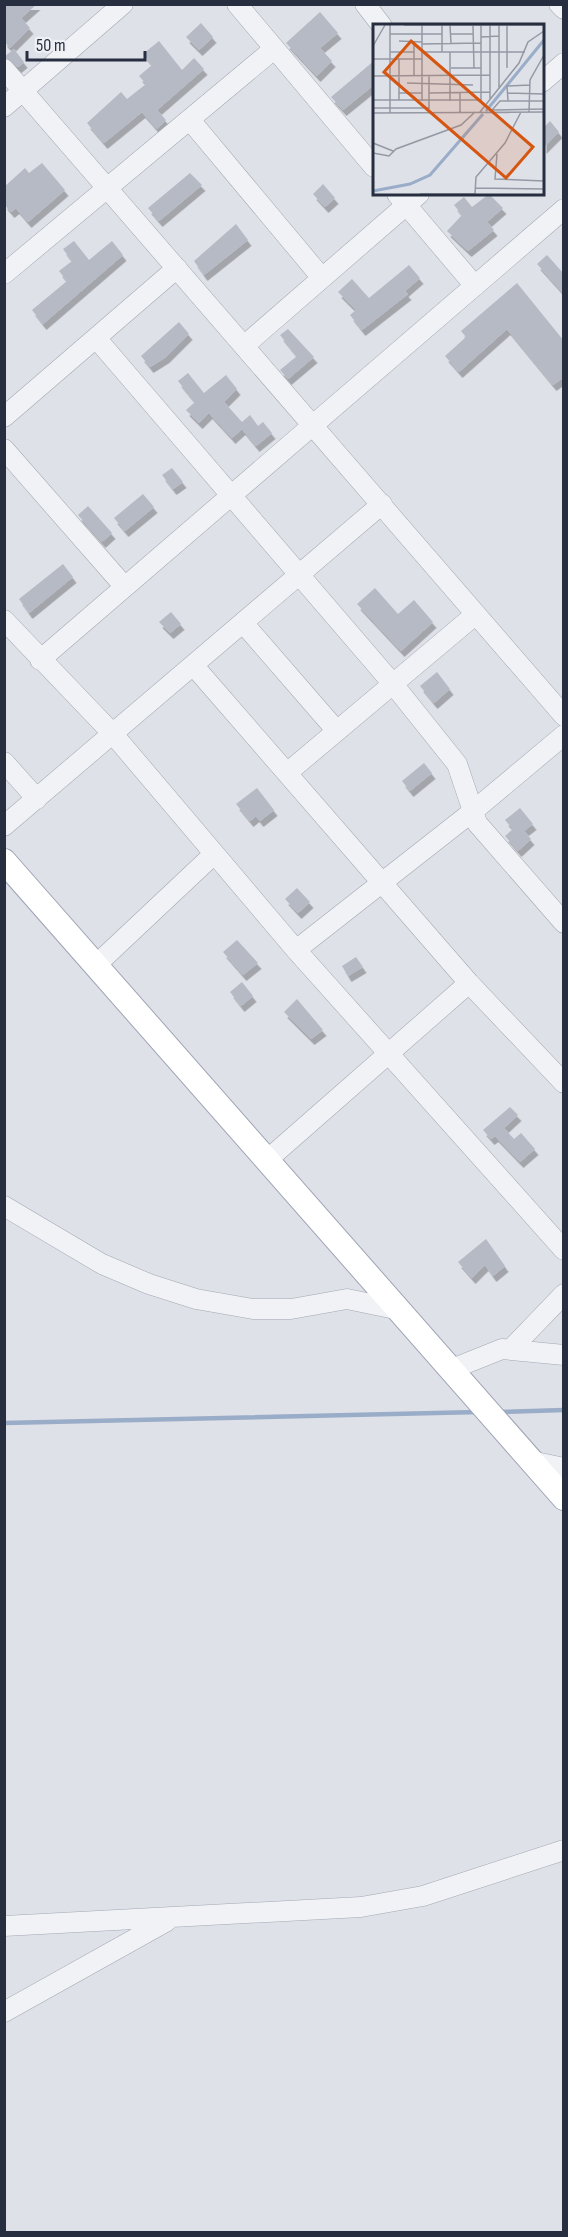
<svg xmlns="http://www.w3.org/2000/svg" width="568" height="2237" font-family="'Sofia Sans Condensed',sans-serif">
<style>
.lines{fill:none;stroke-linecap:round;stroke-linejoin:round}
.stream{stroke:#99acc8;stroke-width:4.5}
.building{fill:#b5bac5;filter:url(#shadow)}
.minor-casing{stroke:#a3a8b2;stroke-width:21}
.major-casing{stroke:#9ea5b4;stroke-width:26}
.minor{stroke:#f1f2f6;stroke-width:20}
.major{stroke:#fff;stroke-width:24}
.inset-river{fill:none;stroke:#99acc8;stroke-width:3}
.inset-road{fill:none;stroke:#9599a4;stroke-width:1.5}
.view{fill:#d55511;fill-opacity:0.15;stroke:#d55511;stroke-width:3}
.inset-edge{fill:none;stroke:#272e3f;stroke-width:3}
</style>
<defs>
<filter id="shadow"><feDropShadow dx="3.5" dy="6" stdDeviation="0" flood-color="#0004"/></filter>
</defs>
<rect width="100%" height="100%" fill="#dee1e8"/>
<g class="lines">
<path class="stream" d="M499,1412L564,1410
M4,1423L479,1412"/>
</g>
<path class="building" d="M4,4H37L21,18L30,28L10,48L4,41Z
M320,12L338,33L320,48L332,61L317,76L286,43Z
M201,23L213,37L199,50L186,37Z
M159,41L182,70L194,58L204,69L157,110L166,120L157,129L142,112L104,143L87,123L121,92L127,99L146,84L139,76L152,65L143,54Z
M14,49L24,62L18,67L4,57Z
M375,60V84L343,110L331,97Z
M550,121L559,132L543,148V128Z
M42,163L65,190L28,222L16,208L11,212L4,204V187L25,168L29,173Z
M190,173L202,185L159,221L148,208Z
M323,184L335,198L325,207L313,194Z
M489,194L503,208L487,222L494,230L468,251L447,231L462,215L454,205L464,197L472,207Z
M236,224L248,240L204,275L194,261Z
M74,241L89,260L112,241L123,255L43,324L32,310L67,281L59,271L72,261L63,249Z
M547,255L564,274V294L537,264Z
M409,265L420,278L405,291L408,294L362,330L350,315L356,310L338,292L352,279L369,298Z
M517,283L564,341V377L553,385L507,329L459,372L445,356L466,337L461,331Z
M179,322L189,334L166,357L150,367L141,356Z
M288,329L314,357L288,379L280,370L297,356L280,335Z
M188,373L204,393L226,375L237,389L224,402L242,422L250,415L258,426L263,422L272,433L256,446L242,429L232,438L209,413L199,423L186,410L195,402L178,381Z
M172,468L183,482L173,489L162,475Z
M143,494L154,507L125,531L114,518Z
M88,506L112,533L102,542L78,515Z
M63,564L73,577L29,613L19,599Z
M375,588L398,614L414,600L433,622L401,651L357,604Z
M171,612L181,624L170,633L159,622Z
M437,672L450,689L434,703L420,686Z
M424,763L432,773L410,791L402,781Z
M257,788L274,810L260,821L256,816L250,821L236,804Z
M520,808L533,824L524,831L531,839L518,851L505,836L513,829L505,820Z
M297,888L310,902L298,913L285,899Z
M237,940L258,963L243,975L223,952Z
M356,957L363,967L348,976L342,966Z
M242,982L253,996L241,1006L230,992Z
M297,999L323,1030L311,1039L284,1012Z
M510,1107L518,1115L504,1128L514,1139L521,1133L535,1149L520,1162L495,1136L491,1139L483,1130Z
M486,1239L505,1266L493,1276L485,1265L472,1278L458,1262Z"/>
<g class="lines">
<defs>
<path id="minor" d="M237,4L374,167
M365,4L382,26
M559,4L564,9
M4,69L564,716
M542,82L564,63
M4,107L123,4
M190,120L322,278
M397,194L475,286
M4,274L274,49
M96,338L393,684L457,764L477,823L564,923
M245,345L419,194
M4,417L177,268
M4,449L124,586
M4,620L113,734L296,950L564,1250
M244,624L336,730
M40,660L564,209
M193,665L469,983L564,1083
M4,762L37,799
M287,773L476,614
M4,826L382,504
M296,950L472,812L564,735
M96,965L214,854
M266,1161L469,983
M4,1206L102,1264L149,1284L196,1299L253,1309H291L347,1299L400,1310
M511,1349L564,1294
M452,1369L502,1349L564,1355
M531,1461L564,1468
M4,1926L361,1907L423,1896L564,1850
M4,2012L167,1921"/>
<path id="major" d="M4,861L564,1498"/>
</defs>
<use href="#minor" class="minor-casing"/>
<use href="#major" class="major-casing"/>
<use href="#minor" class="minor"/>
<use href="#major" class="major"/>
</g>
<g transform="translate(373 24)">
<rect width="171" height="171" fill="#dee1e8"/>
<path class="inset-river" d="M113,87L171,16M0,167L37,160L57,151L110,90"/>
<path class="inset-road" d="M31,1H171M77,1L78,20M108,1V78M117,1V75M100,2L101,44M134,2V44M17,10H69M78,10H100M108,13L126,12M26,17L49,18M41,17V51M49,20L108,19M0,22L12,1M17,28H41M49,28H152M69,28V1M77,28V77M0,35H49M78,44H108M0,52L117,51M34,59L100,61M126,65V1M26,69H49M56,69L117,68M87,69V88M134,69L171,70M0,76H108M26,76V35M49,77V1M135,77L134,62L157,61M0,84H56M56,85V51M119,86L127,77H171M119,86L171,85M107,88L146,39L155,18L171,7M156,88L157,56L171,31M0,89L171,88M17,89V1M0,119L20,127M0,129L16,132L23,125L88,101L101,89M124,130L122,155L171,157M102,164L171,165M47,170H102M102,170L103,153L132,119L148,88"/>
<path class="view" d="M38,17L160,123L133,154L11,48Z"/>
<rect width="171" height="171" class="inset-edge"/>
</g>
<rect width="568" height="2237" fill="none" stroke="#272e3f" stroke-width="12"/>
<path d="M27 51v9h118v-9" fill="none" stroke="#272e3f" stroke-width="3"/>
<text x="36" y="51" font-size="18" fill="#272e3f" stroke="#eef0f5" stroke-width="4.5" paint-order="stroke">50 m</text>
</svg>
